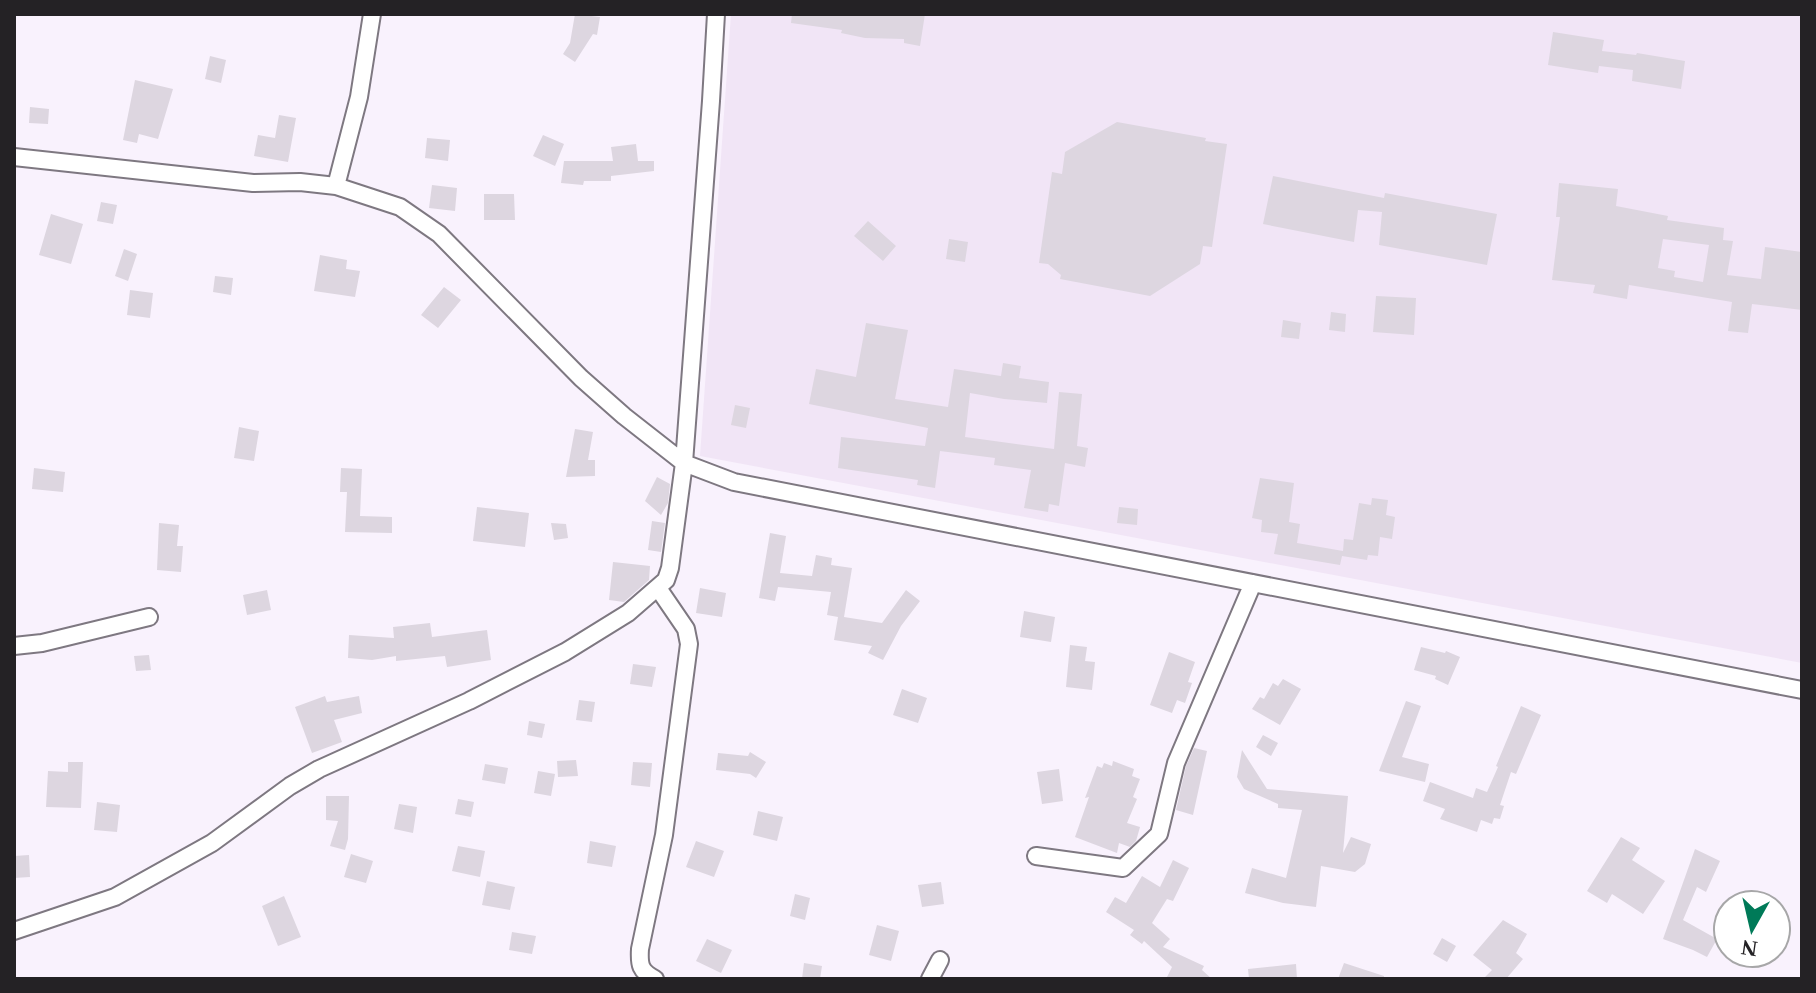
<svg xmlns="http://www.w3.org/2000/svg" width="1816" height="993" font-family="Georgia,serif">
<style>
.built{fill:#f1e5f6}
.building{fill:#ddd6e0;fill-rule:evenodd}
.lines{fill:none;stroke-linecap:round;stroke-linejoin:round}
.street-casing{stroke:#7e7881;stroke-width:20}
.street{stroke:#fff;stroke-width:16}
</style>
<rect width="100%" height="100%" fill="#f9f2fd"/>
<path class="built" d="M731,14H1802V663L700,456Z"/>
<path class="building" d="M575,14L600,17L597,35L593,34L575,62L563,54L570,43Z
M792,14H925L920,46L904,43V39L865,38L841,33L842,30L791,23Z
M1553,32L1604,40L1602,51L1636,55L1637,53L1685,61L1681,89L1632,81L1633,70L1599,66L1598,73L1548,65Z
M210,56L226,60L221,83L205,79Z
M135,80L173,89L158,139L139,134L137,143L123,140Z
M30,107L49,109L48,124L29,123Z
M279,115L296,118L288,162L254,156L258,135L275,138Z
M1117,122L1206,138L1205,141L1227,144L1212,247L1203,246L1200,264L1150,296L1060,279L1061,275L1048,264L1039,263L1052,172L1062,174L1065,152Z
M543,135L564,144L555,166L533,156Z
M427,138L450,140L448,161L425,158Z
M636,144L638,161H654V171L611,176V181H584L583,185L561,183L564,161H613L611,147Z
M1273,176L1384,198L1385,193L1497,214L1487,265L1379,245L1382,212L1358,210L1354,242L1263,224Z
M1559,183L1618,189L1616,206L1668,216L1667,220L1724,228L1723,240L1733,241L1727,275L1761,279L1765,247L1802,252V310L1752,304L1748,333L1728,331L1732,302L1629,285L1627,299L1593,293L1595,285L1552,280L1560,217H1556ZM1663,239L1709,245L1703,282L1674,277L1675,271L1658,268Z
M432,185L457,188L455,211L429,208Z
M484,194H514L515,220H484Z
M101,202L117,205L113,224L97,221Z
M51,214L83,224L71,264L39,255Z
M868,221L896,246L883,261L854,236Z
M949,239L968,242L965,262L946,259Z
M124,249L137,254L128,281L115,276Z
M320,255L347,260L346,269L360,271L355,297L314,291Z
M215,276L233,278L231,295L213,292Z
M444,287L461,300L438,328L421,315Z
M130,290L153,293L150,318L127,315Z
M1376,296L1416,298L1414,335L1373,332Z
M1331,312L1346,314L1345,332L1329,330Z
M1283,320L1301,323L1299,339L1281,337Z
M866,323L908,330L895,399L948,407L954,369L1001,376L1003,363L1021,366L1019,378L1049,382L1047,403L1004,399L970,393L965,437L1054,449L1059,392L1082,394L1077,446L1088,448L1085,467L1065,463L1059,506L1049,504L1048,512L1024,508L1031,470L994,465L995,458L940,451L935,488L917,485L918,480L838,468L841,437L925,446L928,428L809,404L816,369L856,377Z
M735,405L750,408L746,428L731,425Z
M239,427L259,431L254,461L234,458Z
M575,429L593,432L588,460H595V476L566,477Z
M34,468L65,472L63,492L32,489Z
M341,468L362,469L360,516L392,517V533L345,532L347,492H340Z
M657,477L670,484L668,503L661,515L645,501Z
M1260,478L1294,483L1289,522L1300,524L1297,543L1343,551L1344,539L1353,540L1359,503L1371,505L1372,498L1388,500L1386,515L1395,517L1392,539L1380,537L1378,556L1368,555L1367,560L1342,556L1340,565L1274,554L1278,534L1261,532L1262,520L1252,518Z
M477,507L529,513L525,547L473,541Z
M1119,507L1138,509L1137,525L1117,523Z
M652,521L665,523L661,552L648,550Z
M159,523L179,525L177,546H183L181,572L157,570Z
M551,523L566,524L568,538L554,540Z
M770,533L786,536L780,573L812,576L816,555L832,558L831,565L852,568L844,617L882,623L906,590L920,601L901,626L883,660L868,653L872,646L834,640L838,617L827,615L831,592L778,587L775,601L759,598Z
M613,562L650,566L649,580L624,602L609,600Z
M700,588L726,593L722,617L696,613Z
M267,590L271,610L247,615L243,595Z
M1024,611L1055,617L1051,642L1020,637Z
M430,623L432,637L487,630L491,660L447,667L445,656L396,661V656L372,660L348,658L349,635L394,638L393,627Z
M1070,645L1087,647L1085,661L1095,662L1092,690L1066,687Z
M1421,647L1445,653L1446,651L1460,657L1448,685L1435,679L1436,676L1414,670Z
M1169,652L1195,662L1188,682L1192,683L1185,703L1177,700L1172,713L1150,705Z
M149,655L151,670L136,671L134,656Z
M633,664L656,667L652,687L630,684Z
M1283,679L1301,689L1280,725L1252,709L1260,697L1264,699L1273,683L1278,686Z
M902,689L927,698L918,723L893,715Z
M325,696L327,702L359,696L362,713L334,720L342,742L312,753L295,707Z
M579,700L595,702L592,722L576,720Z
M1406,701L1421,706L1402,757L1429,764L1425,782L1379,771Z
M1521,706L1541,715L1516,774L1511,772L1500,805L1504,806L1500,819L1494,818L1492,824L1481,820L1477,832L1440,819L1445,809L1423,801L1430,782L1473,798L1476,788L1487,792L1498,767L1496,766Z
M529,721L545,724L542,738L527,735Z
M1263,735L1278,743L1271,756L1256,747Z
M1194,748L1207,751L1193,815L1176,810L1186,766Z
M1242,750L1267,789L1348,796L1343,853L1351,837L1371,844L1365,864L1355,872L1321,866L1316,907L1283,903L1245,893L1252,868L1286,878L1302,810L1278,808V804L1244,789L1237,777Z
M750,752L766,762L756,778L750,774L716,770L718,753L748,756Z
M576,760L578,776L558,777L557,761Z
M1113,761L1134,769L1132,776L1140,779L1133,797L1137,799L1127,823L1140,827L1136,841L1130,847L1119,843L1117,853L1075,837L1089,797L1085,798L1097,766L1102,768L1104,763L1112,766Z
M68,762H83L81,808L46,807L48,771L68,772Z
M633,762L652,763L650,787L631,785Z
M485,764L508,768L505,784L482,780Z
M1059,769L1063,801L1042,804L1037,772Z
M538,771L555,774L551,796L534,793Z
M326,796H349L348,839L345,850L330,846L338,821L326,820Z
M458,799L474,802L471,817L455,814Z
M97,802L120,805L117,832L94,830Z
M399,804L417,807L413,833L394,829Z
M758,811L783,817L777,841L753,835Z
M1621,837L1640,848L1632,860L1665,881L1643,914L1612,894L1607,903L1587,891Z
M590,841L616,846L612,867L587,863Z
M696,841L724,851L714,877L686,867Z
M458,846L485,851L480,877L452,871Z
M1695,849L1720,861L1706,892L1697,887L1683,920L1717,939L1707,957L1693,950L1663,939Z
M351,854L373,861L366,883L344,877Z
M29,855L30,877L14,878V856Z
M1173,860L1189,868L1173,901L1167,899L1152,923L1170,939L1163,947L1204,966L1202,970L1212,979H1166L1172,967L1144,941L1142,944L1130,935L1134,930L1106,912L1115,897L1126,903L1142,876L1160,887Z
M487,881L515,887L510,910L482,905Z
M941,882L944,904L922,907L918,885Z
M795,894L810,898L805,920L790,916Z
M284,896L301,937L278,946L262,906Z
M1503,920L1527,934L1516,953L1523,959L1506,979H1483L1492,970L1473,955Z
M877,925L899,931L891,961L869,955Z
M512,932L536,936L532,954L509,950Z
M1442,938L1456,946L1447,962L1433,954Z
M707,939L732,950L721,973L696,961Z
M804,963L822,966L820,979H802Z
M1344,963L1384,976V979H1338Z
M1296,964L1297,979H1249L1248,969Z"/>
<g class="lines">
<defs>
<path id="street" d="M14,157L253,183L300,182L336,186L400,207L439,234L581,378L624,416L684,463L734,482L1802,690
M336,186L359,97L372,14
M14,646L42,643L149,617
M1036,856L1123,868L1159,834L1176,763L1253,583
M14,931L115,897L212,843L290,786L319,769L469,701L565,652L628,613L666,580L670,568L684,463L711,101L716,14
M655,979C640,971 639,965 640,949L664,835L689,644L686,629L658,588
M930,979L940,960"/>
</defs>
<use href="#street" class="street-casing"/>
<use href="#street" class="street"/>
</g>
<rect width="1816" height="993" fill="none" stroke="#242225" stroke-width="32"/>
<g transform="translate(1752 929) rotate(188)"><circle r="38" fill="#ffffff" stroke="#a7a7a8" stroke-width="2"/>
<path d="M0-6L14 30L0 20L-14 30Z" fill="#007a58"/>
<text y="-12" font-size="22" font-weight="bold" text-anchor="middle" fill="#242225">N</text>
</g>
</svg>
